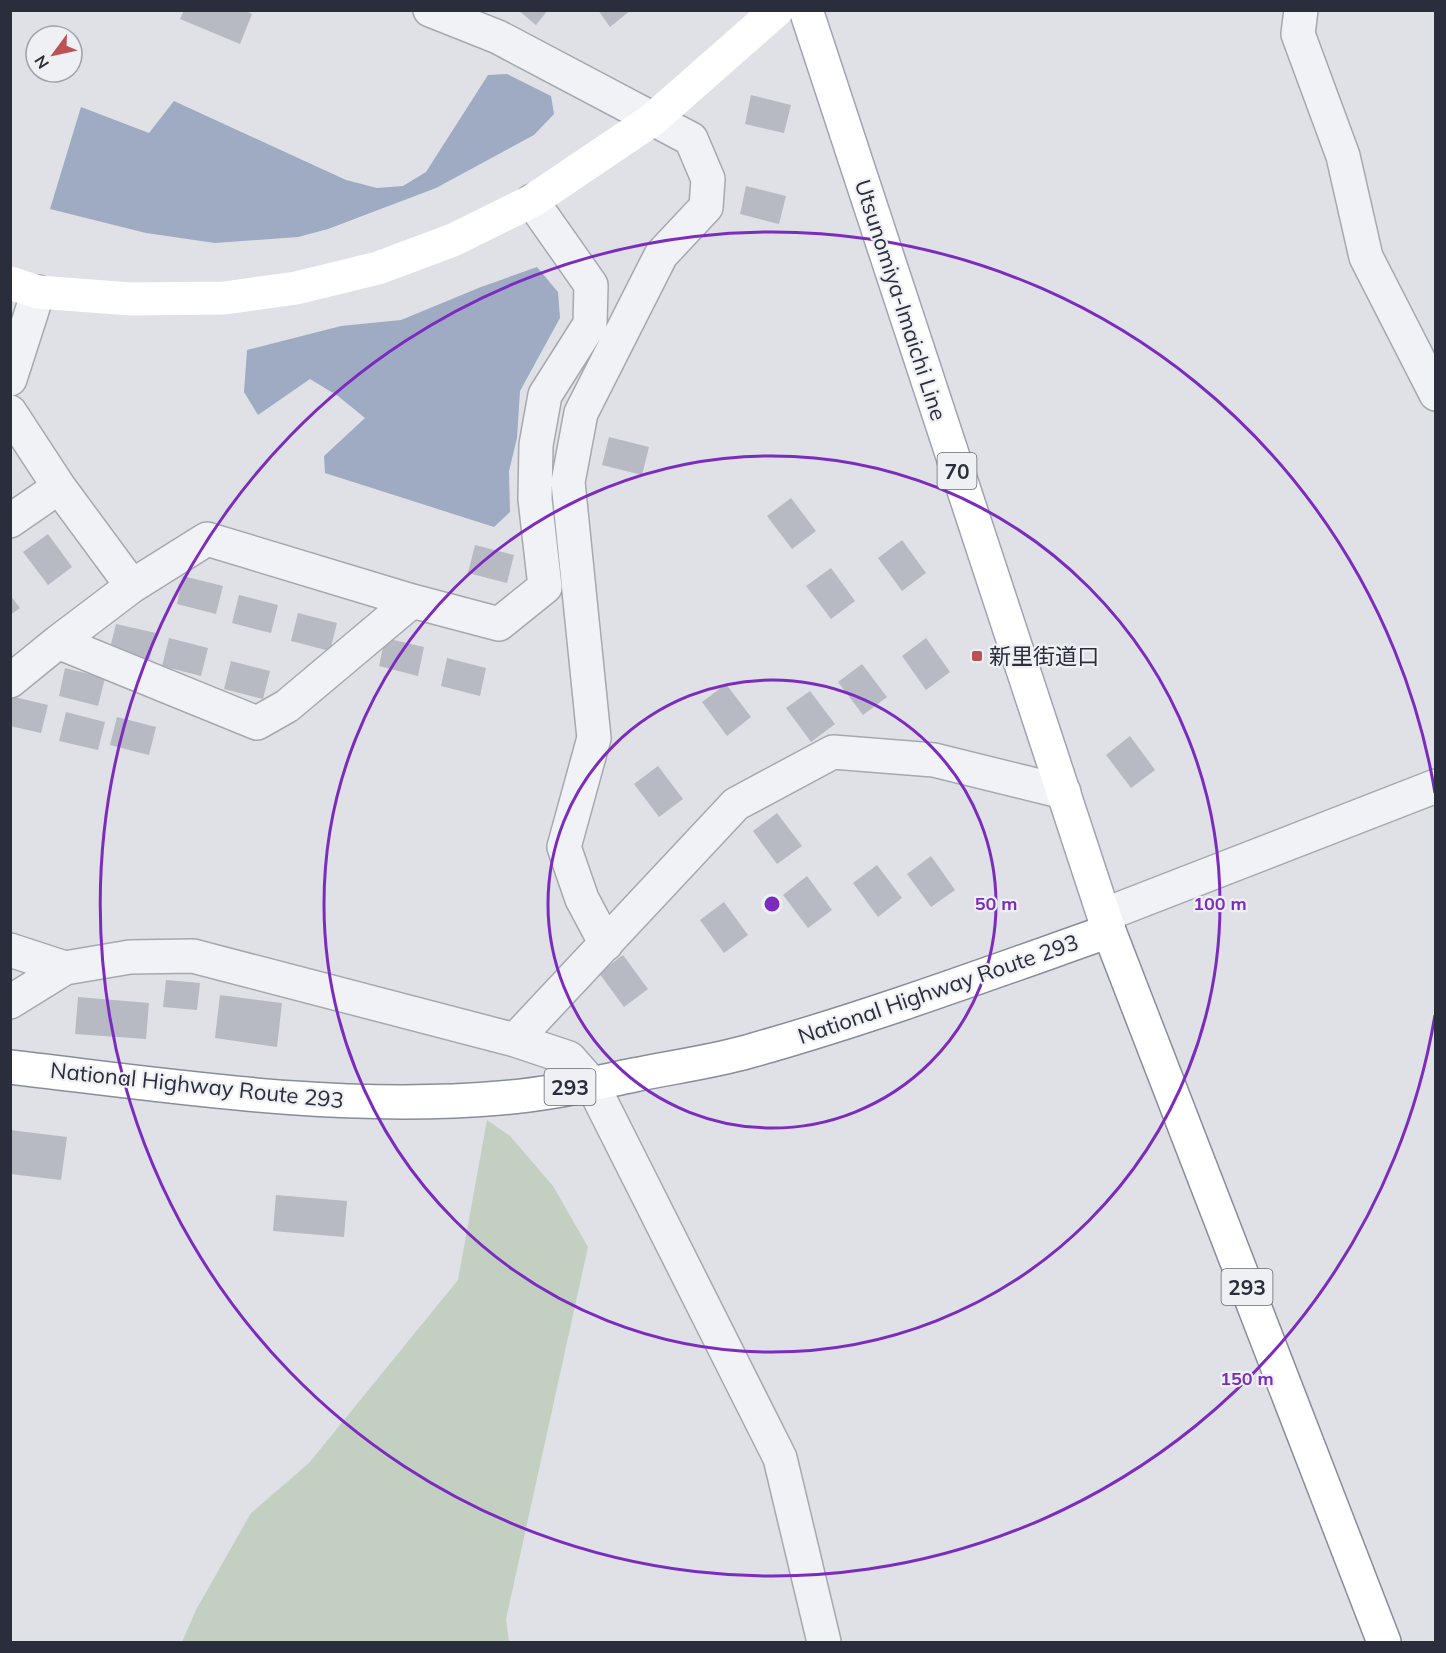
<svg xmlns="http://www.w3.org/2000/svg" width="1446" height="1653" font-family="Mulish,'Noto Sans JP',sans-serif">
<style>
.green{fill:#c3cfc1}
.water{fill:#9eabc2}
.building{fill:#b7bac3}
.lines{fill:none;stroke-linecap:round;stroke-linejoin:round}
.street-casing{stroke:#a5a8b0;stroke-width:36}
.primary-casing{stroke:#a0a4b1;stroke-width:36}
.highway-casing{stroke:#888d9b;stroke-width:36}
.street{stroke:#f1f2f5;stroke-width:33}
.secondary{stroke:#fff;stroke-width:33}
.primary{stroke:#fff;stroke-width:33}
.highway{stroke:#fff;stroke-width:33}
.ring{fill:none;stroke:#7b2cbf;stroke-width:3}
.poi-dot{fill:#bd5255;stroke:#eef0f4;stroke-width:2}
.labels{text-anchor:middle;dominant-baseline:central;stroke-width:4.5;stroke-linejoin:round;paint-order:stroke}
.shield{fill:#eef0f4;stroke:#656873;stroke-width:1.5}
.shield-label{font-size:21px;font-weight:bold;fill:#2a2e3c}
.street-label{font-size:22px;fill:#2a2e3c;stroke:#eef0f4}
.poi-label{font-size:22px;fill:#2a2e3c;stroke:#eef0f4;text-anchor:start}
.centre{fill:#7b2cbf;stroke:#eef0f4;stroke-width:3}
.ring-label{font-size:18px;text-anchor:middle;font-weight:bold;fill:#7b2cbf;stroke:#eef0f4;stroke-width:4.5;stroke-linejoin:round;paint-order:stroke}
</style>
<rect width="100%" height="100%" fill="#dfe1e6"/>
<path class="green" d="M487,1120L510,1136L553,1186L588,1247L506,1619L509,1642H182L196,1610L251,1513L309,1463L458,1280Z"/>
<path class="water" d="M507,74L551,96L554,114L534,135L436,188L328,229L298,237L215,243L146,233L50,209L81,107L149,133L174,101L346,180L377,188L403,186L426,172L488,75Z
M537,267L558,292L560,318L520,391L517,438L509,471L510,512L494,527L325,473L324,456L365,418L338,396L310,379L258,415L244,392L247,350L341,326L401,320L481,287Z"/>
<path class="building" d="M184,10H244L252,14L240,44L180,19Z
M518,10H548L536,25Z
M598,10H631L610,27Z
M751,95L791,105L784,133L745,124Z
M746,186L786,196L779,224L740,214Z
M609,437L649,447L642,475L602,465Z
M791,498L816,531L792,549L767,516Z
M48,534L72,567L48,585L23,552Z
M902,540L926,573L902,591L878,558Z
M475,545L514,555L507,583L468,573Z
M831,568L855,601L831,619L806,586Z
M183,576L223,586L216,614L177,604Z
M10,595L20,608L10,615Z
M239,595L278,605L271,633L232,623Z
M298,613L337,623L330,651L291,641Z
M116,624L156,633L149,661L109,652Z
M169,638L208,648L201,676L162,666Z
M385,638L424,647L418,676L379,666Z
M926,638L950,672L926,690L902,656Z
M447,658L486,668L480,696L441,686Z
M231,661L270,671L263,699L224,689Z
M862,664L887,697L863,715L838,682Z
M65,668L105,678L98,706L59,696Z
M726,684L751,717L727,736L702,702Z
M810,691L835,724L811,742L786,708Z
M10,696L48,705L41,733L10,726Z
M66,712L105,722L98,750L59,741Z
M117,717L156,727L149,755L110,745Z
M1130,736L1155,770L1131,788L1106,755Z
M658,766L683,799L659,817L634,784Z
M777,813L802,846L777,864L753,831Z
M931,856L955,890L931,907L907,874Z
M877,865L902,898L878,917L853,883Z
M807,876L832,910L808,928L783,895Z
M724,902L748,935L724,953L700,920Z
M623,955L648,989L624,1007L599,973Z
M166,980L200,983L197,1010L163,1007Z
M220,995L282,1003L277,1047L215,1038Z
M78,997L149,1003L146,1039L75,1034Z
M10,1130L67,1137L61,1180L10,1174Z
M276,1195L347,1201L344,1237L273,1231Z"/>
<g class="lines">
<defs>
<path id="street" d="M430,10L498,37L691,139L708,179L706,207L661,255L581,413L568,482L594,738L564,847L582,899L606,944
M1301,10L1298,34L1343,156L1366,257L1436,394
M10,379L38,292
M10,412L59,487L10,521
M59,487L132,586L207,539L412,601L499,624L545,587L535,499L536,445L545,395L590,324L591,285L532,201
M58,642L257,723L287,706L412,601
M10,681L58,642L132,586
M1104,915L1436,786
M10,950L65,968
M10,1002L65,968L130,957L193,956L515,1040L569,1058L592,1084L780,1458L824,1642
M515,1040L736,804L833,752L934,760L1064,792"/>
<path id="primary" d="M806,10L1109,931"/>
<path id="highway" d="M10,1067C172,1086 337,1112 500,1098C545,1095 590,1084 634,1075C672,1067 712,1062 750,1051C871,1017 990,973 1109,931L1384,1642"/>
</defs>
<use href="#street" class="street-casing"/>
<use href="#primary" class="primary-casing"/>
<use href="#highway" class="highway-casing"/>
<use href="#street" class="street"/>
<path class="secondary" d="M10,283L38,292L131,299L224,298L296,288L378,268L453,240L532,201L652,120L777,10"/>
<use href="#primary" class="primary"/>
<use href="#highway" class="highway"/>
</g>
<g class="ring">
<circle cx="772" cy="904" r="224"/>
<circle cx="772" cy="904" r="448"/>
<path d="M1435 1015A672 672 0 1 1 1435 793"/>
</g>
<rect class="poi-dot" x="971" y="650" width="12" height="12" rx="3"/>
<g class="labels">
<g class="shield">
<rect x="937.5" y="453" width="39" height="36" rx="4.5"/>
<rect x="544.5" y="1069" width="51" height="36" rx="4.5"/>
<rect x="1221.5" y="1269" width="51" height="36" rx="4.5"/>
</g>
<g class="shield-label">
<text x="957" y="471">70</text>
<text x="570" y="1087">293</text>
<text x="1247" y="1287">293</text>
</g>
<g class="street-label">
<text transform="translate(901 300) rotate(72)">Utsunomiya-Imaichi Line</text>
<text transform="translate(938 989) rotate(-19)">National Highway Route 293</text>
<text transform="translate(197 1085) rotate(6)">National Highway Route 293</text>
</g>
<g class="poi-label">
<text x="989" y="656">新里街道口</text>
</g>
</g>
<circle cx="772" cy="904" r="9" class="centre"/>
<g class="ring-label">
<text x="996" y="910">50 m</text>
<text x="1220" y="910">100 m</text>
<text x="1247" y="1385">150 m</text>
</g>
<rect width="1446" height="1653" fill="none" stroke="#2a2e3c" stroke-width="24"/>
<g transform="translate(54 54) rotate(237)"><circle r="28" fill="#eef0f4" stroke="#a0a2aa" stroke-width="1.5"/>
<path d="M0-4.5L10 22L0 15L-10 22Z" fill="#bd5255"/>
<text y="-9" font-size="16" font-weight="bold" text-anchor="middle" fill="#2a2e3c">N</text>
</g>
</svg>
